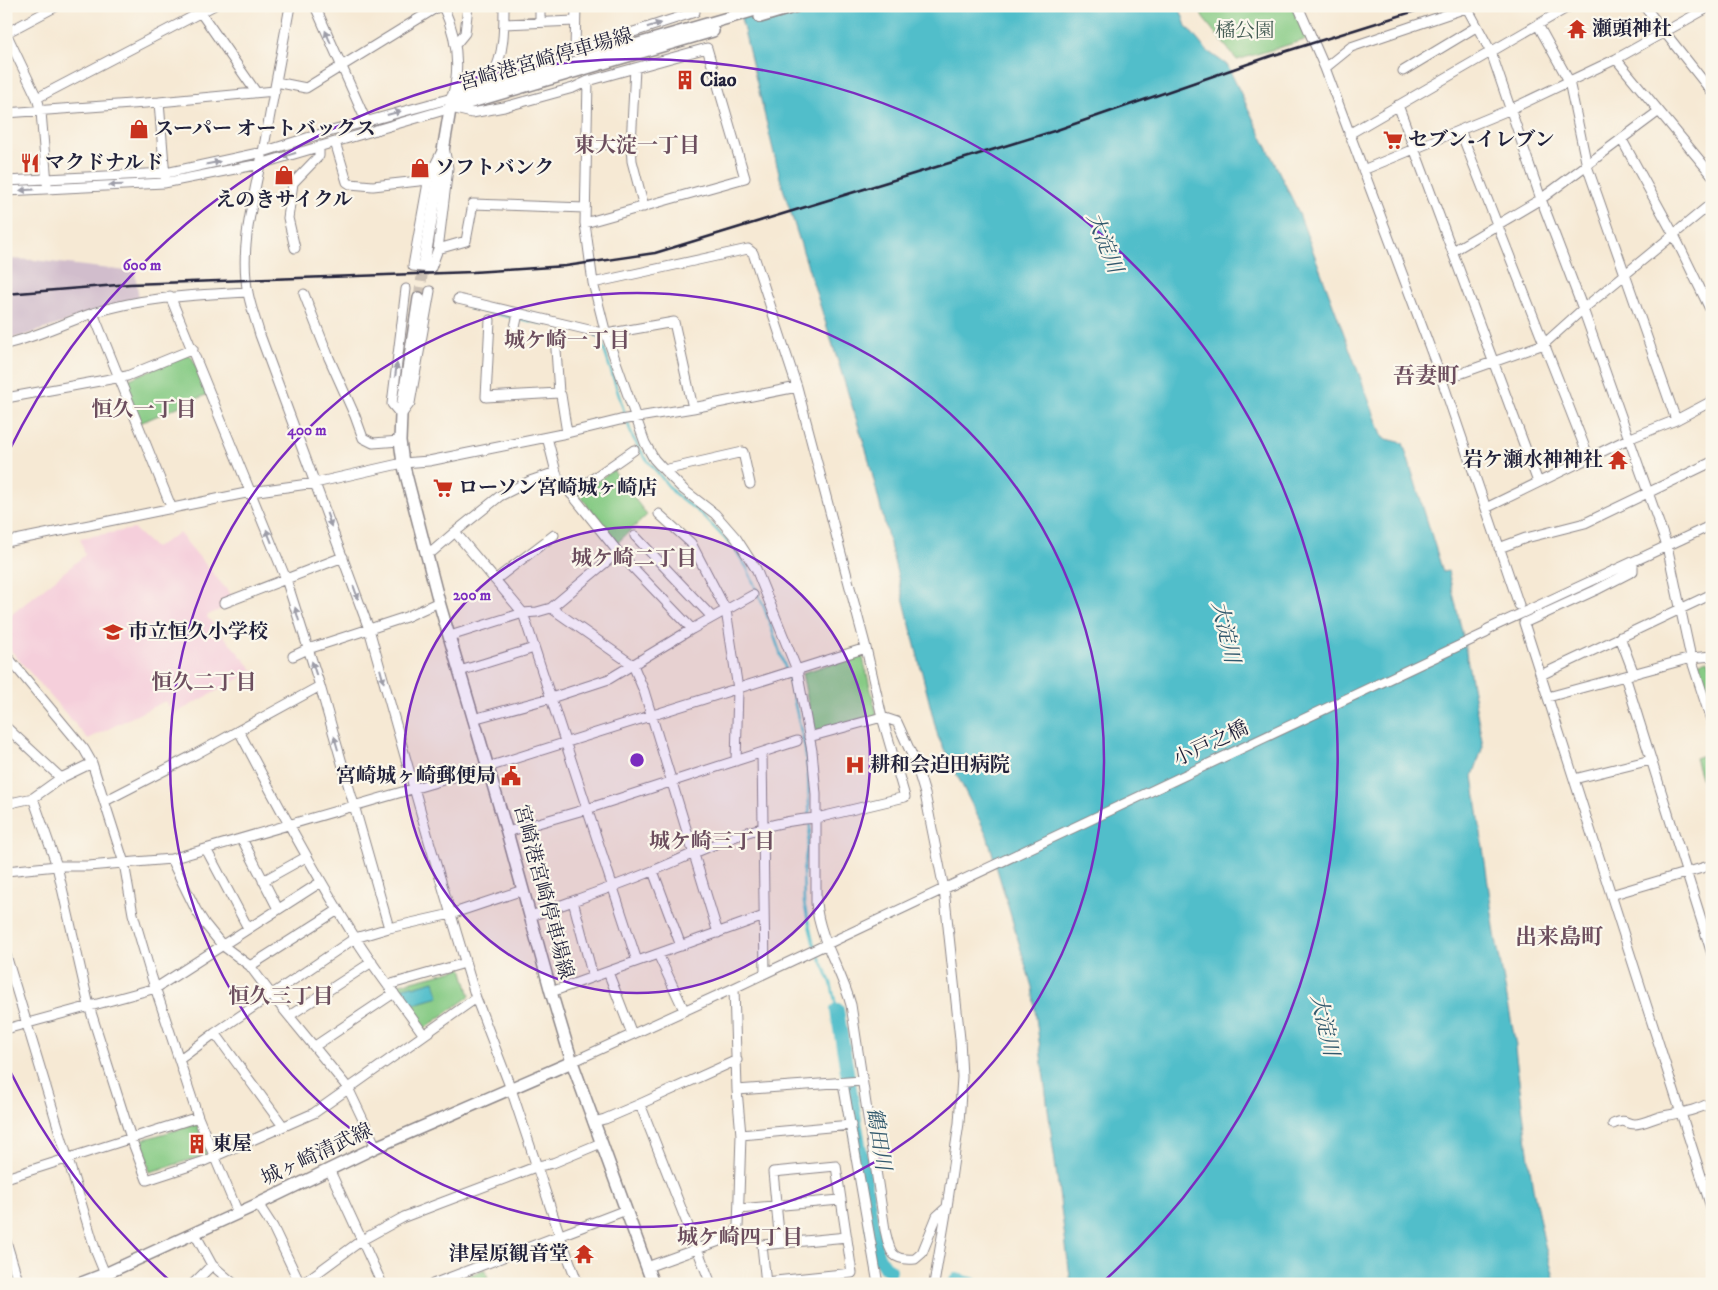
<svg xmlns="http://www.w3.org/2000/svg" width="1718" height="1290" font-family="'IM FELL DW Pica','Noto Serif JP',serif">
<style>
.built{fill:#f5cfdb}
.industrial{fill:#d1bdcc}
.green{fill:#87cb85;stroke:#547660}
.water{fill:#51beca;stroke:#3a7082}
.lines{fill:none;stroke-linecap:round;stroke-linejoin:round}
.stream{stroke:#51beca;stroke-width:2.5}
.river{stroke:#51beca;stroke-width:14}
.major-tunnel{stroke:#ccc1b5;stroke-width:11;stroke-dasharray:11 5.5;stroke-linecap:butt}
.minor-casing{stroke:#8c8688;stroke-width:11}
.major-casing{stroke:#8c8688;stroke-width:14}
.minor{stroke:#fff;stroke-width:9}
.major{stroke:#fff;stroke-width:11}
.rail{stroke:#22223b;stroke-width:2.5}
.oneway{fill:#9c9ca7}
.ring{fill:none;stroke:#7b2cbf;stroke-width:2.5}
.labels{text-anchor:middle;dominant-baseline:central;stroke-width:4.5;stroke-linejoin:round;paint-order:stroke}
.poi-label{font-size:20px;font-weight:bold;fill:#22223b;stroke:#fbf7ec;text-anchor:start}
.park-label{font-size:20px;fill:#455d55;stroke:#fbf7ec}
.street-label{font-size:20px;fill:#22223b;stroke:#fbf7ec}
.neighbourhood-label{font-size:21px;font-weight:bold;fill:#6c4e5e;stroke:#fbf7ec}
.water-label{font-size:21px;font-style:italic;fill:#32596d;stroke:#fbf7ec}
.quarter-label{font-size:22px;font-weight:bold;fill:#6c4e5e;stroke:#fbf7ec}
.centre{fill:#7b2cbf;stroke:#fbf7ec;stroke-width:2.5}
.ring-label{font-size:15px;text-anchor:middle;font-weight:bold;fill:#7b2cbf;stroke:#fbf7ec;stroke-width:4.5;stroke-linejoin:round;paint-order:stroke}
</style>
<rect width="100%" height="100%" fill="#fbf7ec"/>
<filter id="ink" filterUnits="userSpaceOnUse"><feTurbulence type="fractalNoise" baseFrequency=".02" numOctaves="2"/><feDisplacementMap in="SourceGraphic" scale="10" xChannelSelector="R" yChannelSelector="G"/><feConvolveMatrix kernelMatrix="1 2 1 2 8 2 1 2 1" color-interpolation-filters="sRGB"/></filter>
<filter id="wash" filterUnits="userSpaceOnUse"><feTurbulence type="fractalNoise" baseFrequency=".0096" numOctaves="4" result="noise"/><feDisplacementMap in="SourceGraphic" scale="20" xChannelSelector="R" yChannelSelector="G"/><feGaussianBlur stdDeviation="1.12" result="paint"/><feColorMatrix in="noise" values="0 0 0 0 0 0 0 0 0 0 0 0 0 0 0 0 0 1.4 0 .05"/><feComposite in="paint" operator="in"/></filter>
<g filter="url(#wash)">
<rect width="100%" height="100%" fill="#f6e9d4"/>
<path class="built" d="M134,529L155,548L179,533L237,602L208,615L207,617L254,671L174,714L165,701L88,739L6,645V619L85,555L80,538Z"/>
<path class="industrial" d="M6,259L34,260L135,272L139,299L22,336L6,339Z"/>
<path class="green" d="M1198,6H1291L1305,30L1308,39L1237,60L1203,18Z
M188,354L192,357L208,394L140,423L125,381Z
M613,470L647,515L616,544L579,494Z
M862,654L877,715L814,732L802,673Z
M1708,660L1712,670V707L1697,663Z
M1712,752V813L1695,758Z
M462,968L470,996L424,1029L396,991L397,985Z
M197,1124L207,1155L150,1172L141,1140Z
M485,1269L490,1284H448Z"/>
<path class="water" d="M738,6H1179L1186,26L1206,50L1227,65L1298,211L1383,438L1403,443L1443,572L1448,571L1463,636L1483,746L1473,776L1495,934L1516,1046L1515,1049L1532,1183L1545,1246L1556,1284H1071L1032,987L987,835L938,737L867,453L781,182Z
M434,981L439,997L408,1006L403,987L412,985L413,987Z"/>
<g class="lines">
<path class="stream" d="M469,308L514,318
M520,319L544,324
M595,334L601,340L632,436L644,456L674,493L701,514L734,548L747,568L764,607L786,670
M788,675L805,748L808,775L810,830L803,872L804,903L813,942L831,983L837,1010"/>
<path class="river" d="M837,1010L877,1255L885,1267L890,1270
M956,1280L972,1284"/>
</g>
</g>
<g filter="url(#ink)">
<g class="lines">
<path class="major-tunnel" d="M419,298L424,262"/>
<defs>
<path id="minor" d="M196,6L256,92
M290,6L263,152L260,164C253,202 242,241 246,279C247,298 255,317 260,335L369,629L429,841L476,998L511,1089L560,1236L578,1284
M315,6L366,121
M443,6C456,35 461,67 452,97
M1298,6L1325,68L1442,380L1519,605
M1466,6L1491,52L1541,199L1583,309L1667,546L1691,658L1712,723
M1644,6L1712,92
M540,22V6
M504,24L575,21
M1538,25L1569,81L1587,166L1676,420
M6,33L37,98L41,112L47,183
M6,33L57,6
M456,44L465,33L468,6
M575,51L576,6
M1616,59L1712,175
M635,68L631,145L632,161L644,207
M1325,68L1351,47L1466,8
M1403,71L1476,27
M493,75C504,54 504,30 504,6
M588,81L585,223L593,283L606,334L645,443L654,459L664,470L684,490L715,514L736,538L756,569L797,670L812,751L816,794V903C820,942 841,968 851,1005L885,1230C890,1251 890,1261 915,1259L922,1253L937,1216L947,1207
M276,82L306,88L439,6
M37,98L213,6
M159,102L165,177
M1398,105L1538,482
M6,113L159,102L275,91
M1460,130L1589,458
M1349,134L1570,6
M1622,140L1674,235L1712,313
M335,142L347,182L350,184L373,186L428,180
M586,144L631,145
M444,147L448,168L438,249L431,268L413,266L429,177Z
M1363,170L1511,109L1616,59L1711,6
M6,181L166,173L263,152L310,137L452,98L475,78L499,74L520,66L575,51L695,12L693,6
M6,191L164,183L260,164L451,108L472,113L504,107L573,88L588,81L707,48L745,178L585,223
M295,248L288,218L293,183L319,156V146
M438,249L466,241L473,204L585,208
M1453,251L1541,199L1659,111
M406,289L392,404L401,415L410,403L430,291
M304,294L329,358L355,416L363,438L373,443L400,441
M170,296L286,579L320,686L389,928
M458,299L606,334L674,322L693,408
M93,313L172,509
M490,320L486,397L559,393L561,395L567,433
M515,327L518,314
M555,335L559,393
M6,344C36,337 64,323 93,313C143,297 195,295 248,292
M1442,380L1544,344L1583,309L1712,203
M6,398L127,376L193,349
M547,437L557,476L618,552L692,629
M664,470L743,452L750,484
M571,494L634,450
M1486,508L1628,439L1676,420L1712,401
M659,514L691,543L726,610L738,689L736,761
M455,532L523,613L637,961
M635,536L712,617
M6,542L251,492L315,483L403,463L429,461L567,433L620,420L693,408L797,387
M1499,548L1526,538L1585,523L1712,462
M425,552L433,551L455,532L500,496L530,481L556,472
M1633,563V571L1596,590L1524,623L1712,1210
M495,580L554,535
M224,603L343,557
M551,608L633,665L644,691L718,933
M450,636L523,613L537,612L551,608L618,552
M1620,637L1634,674
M6,655L84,749L92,763L124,863L133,914L152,978L198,1117L238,1213
M293,656L308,649L406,617L439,602
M460,671L534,648
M1541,675L1712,594
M1625,676L1712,954
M1548,697L1691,658L1712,656
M473,719L551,698L609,679L692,629L753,595
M6,727L61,778
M239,731C275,800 312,869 354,936C375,970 401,1002 424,1035
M809,737L882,717L897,722L916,764L925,794L944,889L960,1039L962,1077L959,1123L947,1207L934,1284
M762,753L765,973
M1574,779L1651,760
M33,798L57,866L89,1006L131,1138L147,1180L202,1162L314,1113L476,998
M105,801L196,754L320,686
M6,804L33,798L61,778L92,763
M507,832L587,809L797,741
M242,839L278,909
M206,849L248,928
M171,859L196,910L205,924L222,945L250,966L271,994L348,1088L376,1147
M6,871L57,866H88L171,859L488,767L866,648
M653,871L681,946
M263,881L306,857
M1611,895L1712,865
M573,901L593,977
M531,916C572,901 614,887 655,870C707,848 760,821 817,818L905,797L882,717L866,648L797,387L753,253L748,249L593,283
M658,954L684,1010
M6,955L96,1252L105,1274L113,1284
M250,966L338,910
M608,972L632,1034
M388,985L465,963
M551,992L764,916
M289,1016L372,962
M6,1029L156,988L321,882
M215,1033L283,1126
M315,1046L394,993
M180,1059L215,1033L355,938L389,928L451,914L523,890
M572,1062L734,988L1486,633L1488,629L1712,525
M843,1083L878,1284
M737,1090L862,1081
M640,1104L711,1284
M593,1122L605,1119L640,1104L737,1060
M1613,1124C1628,1118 1624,1124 1635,1124C1642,1124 1652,1119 1659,1117C1680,1112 1691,1113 1712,1102
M741,1135L851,1125
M329,1169L382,1284
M6,1178L198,1117
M258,1204L273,1227L300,1284
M739,1209L840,1200
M194,1232L212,1265L234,1284
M6,1241L19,1284
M647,1267L733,1236L738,1227L741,1135L737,1090L734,988
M766,1282L852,1273L836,1166L773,1172L780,1243
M193,1284L212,1265
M302,1284L362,1240L404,1217L538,1166L553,1163L601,1143
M433,1284L626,1210
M766,1284L762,1245L847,1237"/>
<path id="major" d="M760,17L797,6
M451,108L713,31
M424,262L452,98L769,6
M419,298L401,415L400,441L403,463L439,602L507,832L551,992L572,1062L653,1284
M79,1284L105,1274L258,1204L376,1147L572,1062"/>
</defs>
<use href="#minor" class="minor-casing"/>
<use href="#major" class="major-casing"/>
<use href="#minor" class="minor"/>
<use href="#major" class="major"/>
<path class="rail" d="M6,294L130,284L473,272L566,266L655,253L1054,131L1271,56L1431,6"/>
</g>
<defs><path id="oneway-solid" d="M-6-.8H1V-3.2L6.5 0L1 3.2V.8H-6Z" transform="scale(1.25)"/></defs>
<g class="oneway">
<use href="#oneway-solid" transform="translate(654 25) rotate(-17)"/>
<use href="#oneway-solid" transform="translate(328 37) rotate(-113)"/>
<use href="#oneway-solid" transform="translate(394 113) rotate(-15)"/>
<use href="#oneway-solid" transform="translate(289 155) rotate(163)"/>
<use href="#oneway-solid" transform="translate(213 163) rotate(-12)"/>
<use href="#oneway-solid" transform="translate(116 185) rotate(178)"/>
<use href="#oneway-solid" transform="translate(27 190) rotate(176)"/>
<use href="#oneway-solid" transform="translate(396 370) rotate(-83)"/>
<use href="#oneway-solid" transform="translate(329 520) rotate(71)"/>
<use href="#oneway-solid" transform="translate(269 536) rotate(-112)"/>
<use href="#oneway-solid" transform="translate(356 593) rotate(70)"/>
<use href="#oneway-solid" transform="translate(297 614) rotate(-106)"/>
<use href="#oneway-solid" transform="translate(314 668) rotate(-108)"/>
<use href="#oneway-solid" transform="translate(382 676) rotate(75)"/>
<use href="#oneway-solid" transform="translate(336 743) rotate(-106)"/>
</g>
</g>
<circle cx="637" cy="760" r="233" fill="#7b2cbf" fill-opacity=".12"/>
<g class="ring">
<circle cx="637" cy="760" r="233"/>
<circle cx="637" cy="760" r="467"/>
<path d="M169 1280A700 700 0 0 1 8 1067M8 453A700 700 0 1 1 1105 1280"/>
</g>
<defs>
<symbol id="temple-bare" viewBox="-9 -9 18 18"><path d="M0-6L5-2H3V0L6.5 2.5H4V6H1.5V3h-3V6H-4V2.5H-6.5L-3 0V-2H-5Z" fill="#c8321e" stroke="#fbf7ec" stroke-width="2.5" paint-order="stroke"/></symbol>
<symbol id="building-bare" viewBox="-9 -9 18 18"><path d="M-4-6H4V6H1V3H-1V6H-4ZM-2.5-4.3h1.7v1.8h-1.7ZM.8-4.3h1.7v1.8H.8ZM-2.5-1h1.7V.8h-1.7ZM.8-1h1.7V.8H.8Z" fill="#c8321e" stroke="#fbf7ec" stroke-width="2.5" paint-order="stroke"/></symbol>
<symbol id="shop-bare" viewBox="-9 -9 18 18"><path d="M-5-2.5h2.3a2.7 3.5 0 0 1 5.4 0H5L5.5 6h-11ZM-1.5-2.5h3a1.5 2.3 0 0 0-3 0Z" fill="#c8321e" stroke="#fbf7ec" stroke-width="2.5" paint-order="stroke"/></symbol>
<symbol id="supermarket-bare" viewBox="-9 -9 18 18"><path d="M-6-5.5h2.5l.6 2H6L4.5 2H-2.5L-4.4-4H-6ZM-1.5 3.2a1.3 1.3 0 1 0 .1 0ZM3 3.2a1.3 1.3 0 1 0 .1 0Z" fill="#c8321e" stroke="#fbf7ec" stroke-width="2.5" paint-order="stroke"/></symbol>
<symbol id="restaurant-bare" viewBox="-9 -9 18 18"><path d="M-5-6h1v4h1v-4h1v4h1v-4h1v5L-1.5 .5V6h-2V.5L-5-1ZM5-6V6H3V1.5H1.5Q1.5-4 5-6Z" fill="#c8321e" stroke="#fbf7ec" stroke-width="2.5" paint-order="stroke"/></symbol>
<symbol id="school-bare" viewBox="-9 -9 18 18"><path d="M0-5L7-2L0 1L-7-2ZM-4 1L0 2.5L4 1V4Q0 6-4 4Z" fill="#c8321e" stroke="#fbf7ec" stroke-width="2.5" paint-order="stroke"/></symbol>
<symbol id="hospital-bare" viewBox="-9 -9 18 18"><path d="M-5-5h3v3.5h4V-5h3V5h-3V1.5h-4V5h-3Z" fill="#c8321e" stroke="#fbf7ec" stroke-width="2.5" paint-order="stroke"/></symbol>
<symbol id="civic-bare" viewBox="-9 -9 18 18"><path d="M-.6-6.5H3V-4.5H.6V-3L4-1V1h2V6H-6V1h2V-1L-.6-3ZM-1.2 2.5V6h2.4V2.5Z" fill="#c8321e" stroke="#fbf7ec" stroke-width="2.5" paint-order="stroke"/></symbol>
</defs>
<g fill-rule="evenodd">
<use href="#temple-bare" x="1563" y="15" width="28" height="28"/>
<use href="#building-bare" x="671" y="66" width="28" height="28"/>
<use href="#shop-bare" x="125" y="115" width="28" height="28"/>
<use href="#supermarket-bare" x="1379" y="126" width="28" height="28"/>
<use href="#restaurant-bare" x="16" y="149" width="28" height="28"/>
<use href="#shop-bare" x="406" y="154" width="28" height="28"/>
<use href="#shop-bare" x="270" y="161" width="28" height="28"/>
<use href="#temple-bare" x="1604" y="446" width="28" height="28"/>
<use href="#supermarket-bare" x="429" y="474" width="28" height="28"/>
<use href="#school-bare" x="99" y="618" width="28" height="28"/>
<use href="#hospital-bare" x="841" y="751" width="28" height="28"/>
<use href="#civic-bare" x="497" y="762" width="28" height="28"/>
<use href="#building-bare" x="183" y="1130" width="28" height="28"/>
<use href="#temple-bare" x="570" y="1240" width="28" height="28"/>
</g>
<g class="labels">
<g class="poi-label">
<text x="1592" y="29">瀬頭神社</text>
<text x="700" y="80">Ciao</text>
<text x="154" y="129">スーパー オートバックス</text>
<text x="1408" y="140">セブン-イレブン</text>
<text x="45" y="163">マクドナルド</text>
<text x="435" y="168">ソフトバンク</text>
<text x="284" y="200" text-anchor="middle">えのきサイクル</text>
<text x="1603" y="460" text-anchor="end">岩ケ瀬水神神社</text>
<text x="458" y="488">ローソン宮崎城ヶ崎店</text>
<text x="128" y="632">市立恒久小学校</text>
<text x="870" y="765">耕和会迫田病院</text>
<text x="496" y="776" text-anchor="end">宮崎城ヶ崎郵便局</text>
<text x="212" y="1144">東屋</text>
<text x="569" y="1254" text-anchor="end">津屋原観音堂</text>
</g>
<g class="park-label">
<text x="1245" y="31">橘公園</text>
</g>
<g class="street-label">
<text transform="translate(546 60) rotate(-16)">宮崎港宮崎停車場線</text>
<text transform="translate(1211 744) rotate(-25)">小戸之橋</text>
<text transform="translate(543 892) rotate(75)">宮崎港宮崎停車場線</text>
<text transform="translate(317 1155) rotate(-25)">城ヶ崎清武線</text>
</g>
<g class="neighbourhood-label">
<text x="637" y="146">東大淀一丁目</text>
<text x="567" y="341">城ケ崎一丁目</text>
<text x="144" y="410">恒久一丁目</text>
<text x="634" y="559">城ケ崎二丁目</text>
<text x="204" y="683">恒久二丁目</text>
<text x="712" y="842">城ケ崎三丁目</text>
<text x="281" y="997">恒久三丁目</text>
<text x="740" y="1238">城ケ崎四丁目</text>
</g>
<g class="water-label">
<text transform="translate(1104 243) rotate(68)">大淀川</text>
<text transform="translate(1225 632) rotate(77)">大淀川</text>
<text transform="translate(1324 1025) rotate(77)">大淀川</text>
<text transform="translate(878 1139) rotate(81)">鶴田川</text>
</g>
<g class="quarter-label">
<text x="1426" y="376">吾妻町</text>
<text x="1559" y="937">出来島町</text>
</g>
</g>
<circle cx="637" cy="760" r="8" class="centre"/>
<g class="ring-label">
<text x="142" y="270">600 m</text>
<text x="307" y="435">400 m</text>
<text x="472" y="600">200 m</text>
</g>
<rect width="1718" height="1290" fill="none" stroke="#fbf7ec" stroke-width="25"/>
</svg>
